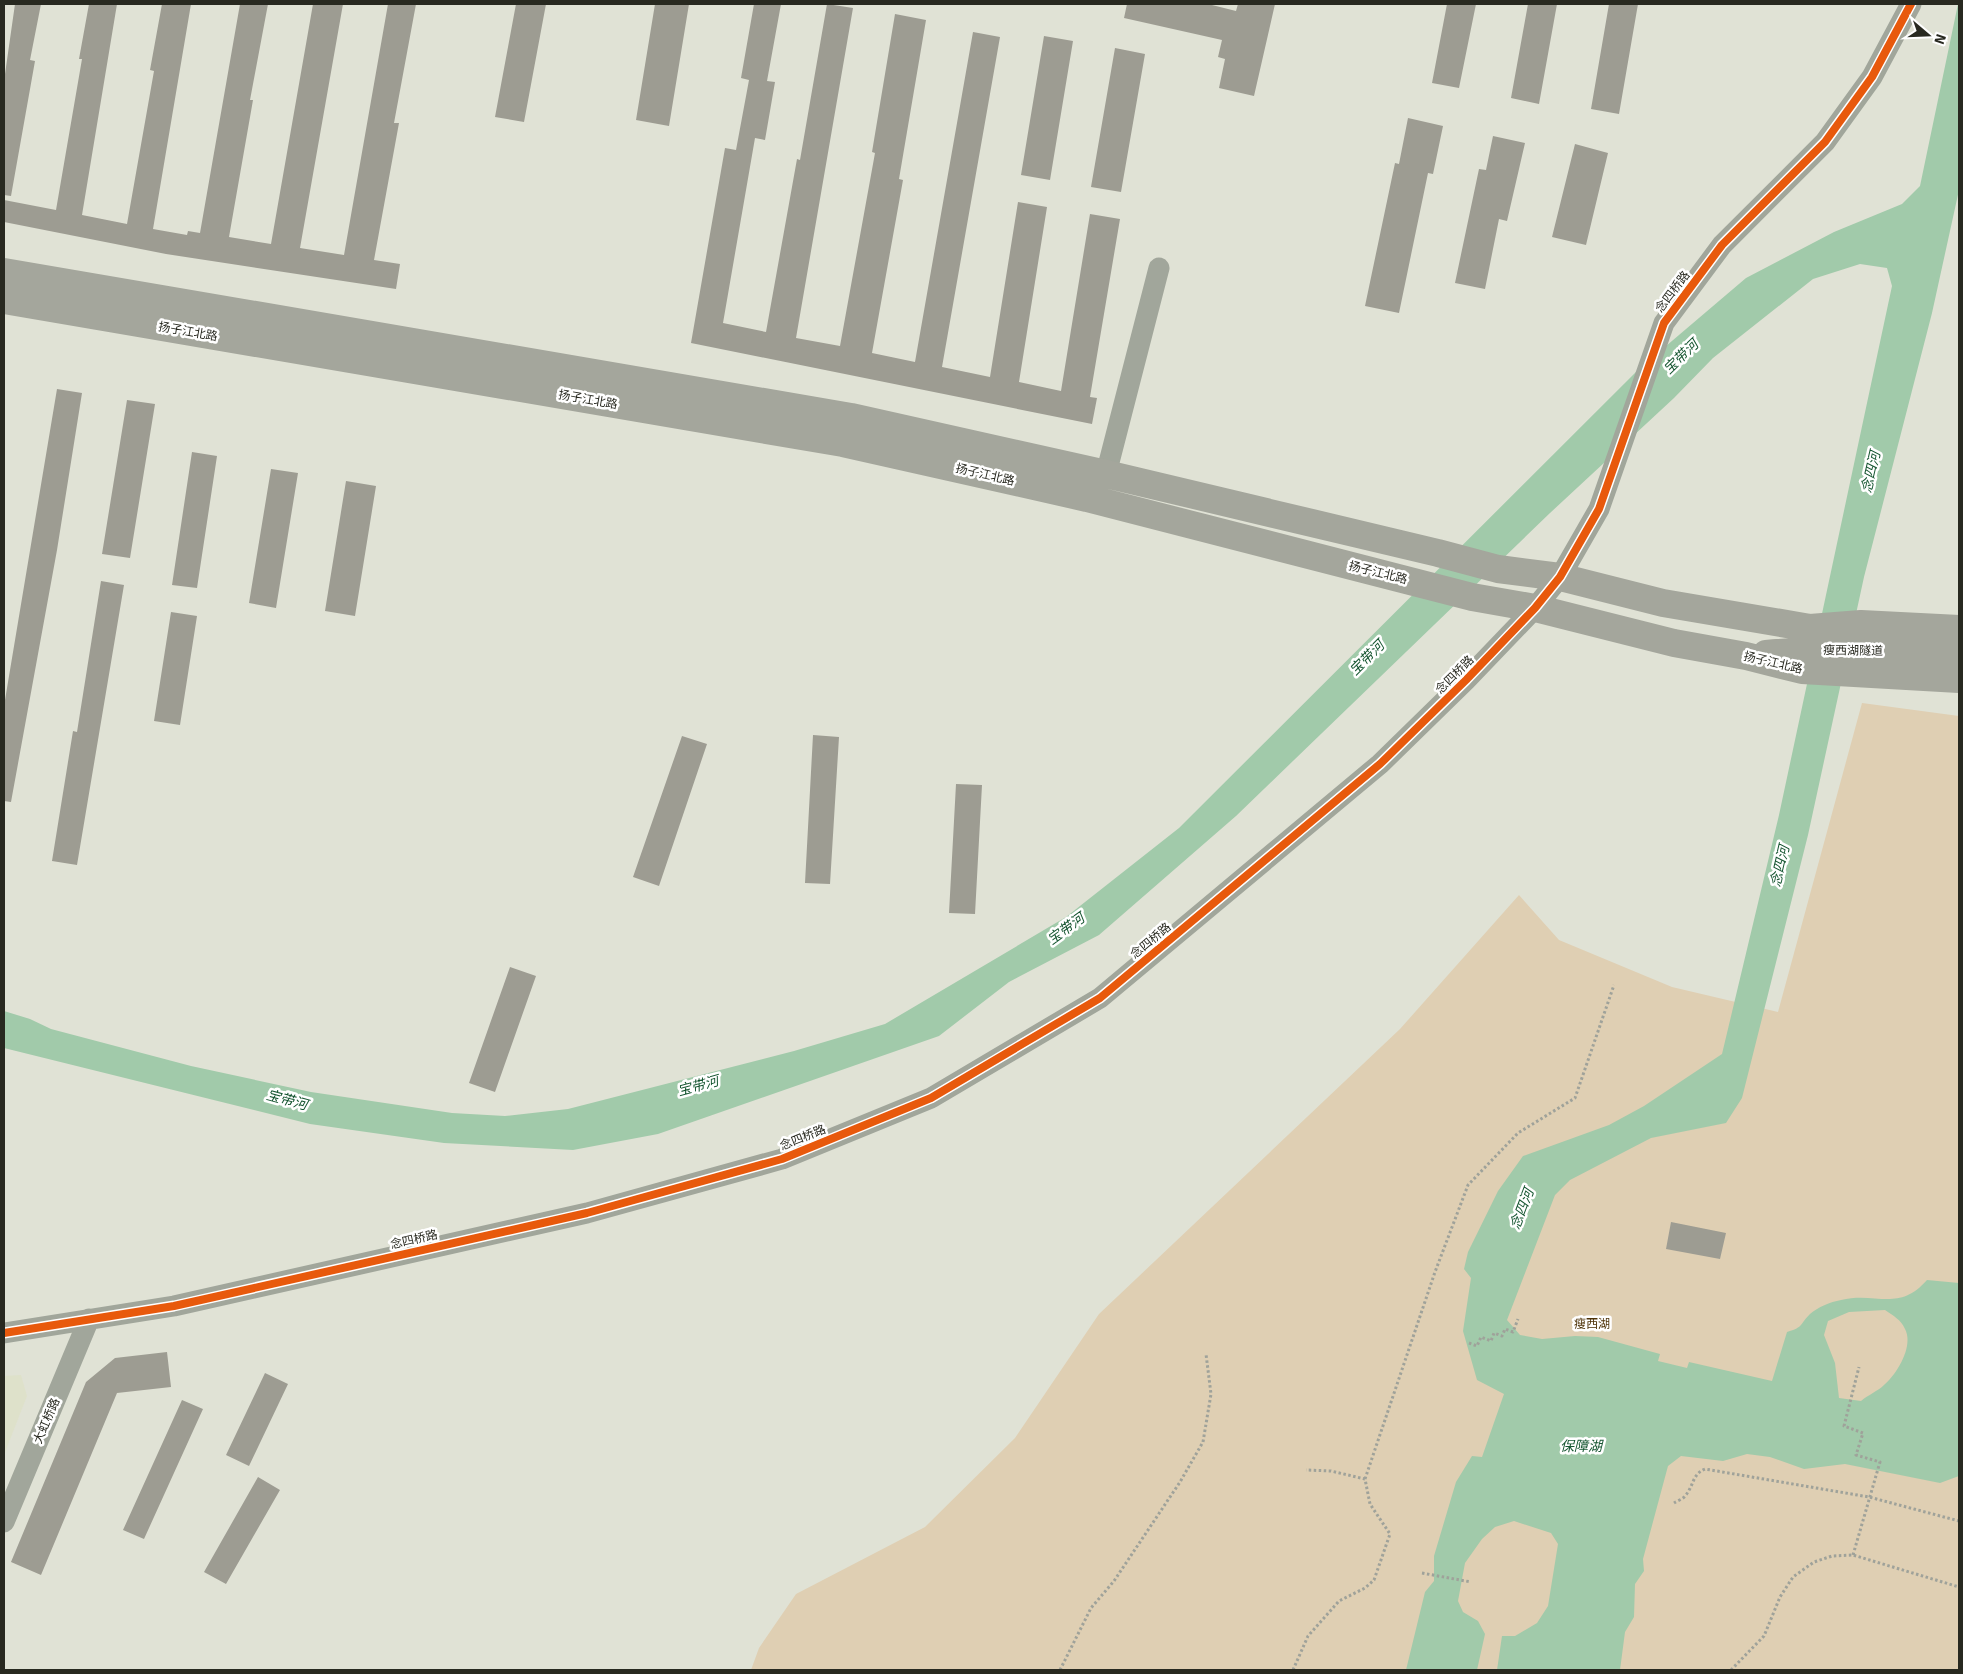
<svg xmlns="http://www.w3.org/2000/svg" width="1963" height="1674" font-family="Signika,'Noto Sans SC',sans-serif">
<style>
.built{fill:#dee1ca}
.green{fill:#dfcfb3}
.water{fill:#a1caaa;fill-rule:evenodd}
.building{fill:#9d9c92}
.lines{fill:none;stroke-linecap:round;stroke-linejoin:round}
.path{stroke:#9fa29a;stroke-width:3;stroke-dasharray:2.5 2.5;stroke-linecap:butt}
.minor{stroke:#a1a69b;stroke-width:21}
.major{stroke:#a4a69c;stroke-width:28}
.cycleway-casing{stroke:#fff;stroke-width:11}
.cycleway{stroke:#e8590c;stroke-width:8}
.labels{text-anchor:middle;dominant-baseline:central;stroke-width:5;stroke-linejoin:round;paint-order:stroke}
.street-label{font-size:12px;fill:#282920;stroke:#fff}
.park-label{font-size:12px;fill:#4d3207;stroke:#fff}
.water-label{font-size:14px;font-style:italic;fill:#155530;stroke:#fff}
</style>
<rect width="100%" height="100%" fill="#e0e2d5"/>
<path class="built" d="M21,1375L27,1396L4,1455V1376Z"/>
<path class="green" d="M1862,703L1959,716V1670H751L759,1648L796,1594L925,1527L1015,1438L1099,1314L1400,1029L1519,895L1559,940L1672,987L1778,1012Z"/>
<path class="water" d="M1958,4L1959,190L1932,313L1864,577L1808,835L1742,1098L1726,1123L1651,1138L1570,1180L1555,1195L1507,1320L1520,1335L1542,1339L1575,1336L1598,1337L1660,1354L1658,1361L1687,1368L1689,1362L1772,1381L1787,1332C1804,1327 1799,1325 1810,1314C1818,1307 1830,1302 1841,1300C1876,1291 1898,1313 1927,1280L1959,1283V1476L1940,1483L1845,1464L1804,1469L1770,1457L1747,1454L1723,1461L1681,1456L1668,1466L1643,1559L1644,1571L1635,1584L1634,1617L1625,1632L1620,1670H1497L1502,1636H1515L1537,1623L1548,1606L1558,1544L1551,1533L1514,1521L1495,1527L1482,1539L1465,1563L1458,1601L1463,1612L1478,1621L1485,1634L1477,1670H1406L1425,1592L1434,1581V1556L1456,1482L1472,1456L1482,1457L1504,1394L1477,1380L1463,1331L1471,1278L1464,1269L1468,1252L1498,1191L1523,1156L1609,1125L1644,1106L1722,1054L1779,815L1892,286L1887,268L1860,264L1813,279L1713,358L1674,398L1550,513L1236,816L1099,935L1009,982L939,1036L658,1134L573,1150L444,1143L310,1124L4,1048V1011L30,1019L51,1029L191,1066L311,1092L452,1113L505,1116L568,1109L794,1051L885,1024L1066,917L1179,828L1639,369L1746,278L1834,232L1902,204L1920,186ZM1885,1310C1894,1316 1901,1320 1905,1329C1914,1346 1897,1374 1884,1385C1878,1391 1868,1395 1861,1401L1839,1398L1835,1363L1824,1335L1828,1321L1849,1312Z"/>
<path class="building" d="M15,4H41L30,60L35,61L11,196L4,195V81Z
M89,4H117L82,215L127,224L154,71L150,70L162,4H191L153,229L187,235L188,231L200,233L240,4H268L250,100H253L229,237L271,244L313,4H343L300,248L344,255L388,4H416L394,123H399L374,260L400,264L396,289L166,254L4,222V200L56,210L82,59H79Z
M516,4H546L524,122L495,117Z
M655,4H689L669,126L636,120Z
M754,4H781L767,81L775,82L765,140L755,138L723,323L766,332L797,159L800,160L827,4L853,8L796,338L840,346L875,153L872,152L895,14L926,20L899,179L903,180L872,353L915,362L973,32L1000,37L942,367L990,377L1018,202L1047,207L1019,382L1061,391L1090,214L1120,219L1090,397L1097,398L1092,424L691,343L725,148L736,150L749,80L741,78Z
M1127,4H1208L1236,11L1238,4H1275L1254,96L1219,88L1225,59L1218,57L1222,40L1124,18Z
M1447,4H1476L1459,88L1432,83Z
M1528,4H1557L1539,104L1511,98Z
M1609,4H1638L1619,114L1591,109Z
M1044,36L1073,41L1050,180L1021,175Z
M1115,48L1145,54L1121,192L1091,187Z
M1408,118L1443,126L1433,174L1428,173L1399,313L1365,306L1395,163L1399,164Z
M1493,136L1525,143L1507,221L1499,219L1485,289L1455,283L1479,169L1486,170Z
M1575,144L1608,153L1586,245L1552,237Z
M57,389L82,393L57,550L11,802L4,801V706Z
M127,400L155,404L130,558L102,554Z
M192,452L217,456L197,588L172,585Z
M271,469L298,473L276,608L249,603Z
M346,481L376,486L355,616L325,611Z
M101,581L124,585L77,865L52,861L73,731L77,732Z
M171,612L197,616L180,725L154,721Z
M813,735L839,737L830,884L805,883Z
M682,736L707,744L659,886L633,877Z
M956,784L982,785L975,914L949,913Z
M510,967L536,976L495,1092L469,1083Z
M1671,1222L1726,1233L1720,1259L1666,1249Z
M167,1352L171,1387L117,1393L41,1575L11,1562L86,1382L115,1358Z
M265,1373L288,1384L249,1466L226,1455Z
M182,1400L203,1409L144,1539L123,1530Z
M258,1477L280,1490L226,1584L204,1572Z"/>
<g class="lines">
<path class="path" d="M1469,1343L1477,1346L1481,1337L1491,1341L1494,1333L1502,1336L1505,1329L1513,1332L1518,1319
M1365,1479L1435,1272L1468,1185L1518,1133L1575,1098L1614,985
M1674,1503C1677,1501 1683,1499 1685,1496C1694,1486 1692,1474 1705,1469L1869,1497L1959,1521
M1853,1555L1880,1462L1856,1455L1863,1433L1844,1426L1859,1367
M1422,1573L1471,1582
M1060,1670L1091,1608L1114,1581L1180,1482L1203,1442L1211,1394L1206,1354
M1293,1670L1308,1636L1339,1601L1365,1588L1374,1580L1390,1534L1370,1504L1365,1479L1331,1471L1306,1470
M1731,1670L1764,1636L1780,1597L1793,1577L1814,1562L1832,1556L1853,1555L1959,1587"/>
<path class="minor" d="M1106,474L1159,268
M4,1333L174,1306L587,1213L782,1159L931,1098L1100,998L1380,764L1466,680L1535,608L1560,577L1599,509L1664,323L1722,245L1825,142L1872,77L1911,4
M4,1522L89,1319"/>
<path class="major" d="M4,272L851,417L1106,474L1438,553L1498,569L1560,577L1663,603L1810,628L1861,624L1959,629
M4,300L843,443L1087,498L1472,597L1535,608L1674,643L1746,656L1802,670L1959,679
M1766,654C1831,648 1894,653 1959,654"/>
<defs>
<path id="cycleway" d="M4,1333L174,1306L587,1213L782,1159L931,1098L1100,998L1380,764L1466,680L1535,608L1560,577L1599,509L1664,323L1722,245L1825,142L1872,77L1911,4"/>
</defs>
<use href="#cycleway" class="cycleway-casing"/>
<use href="#cycleway" class="cycleway"/>
</g>
<g class="labels">
<g class="street-label">
<text transform="translate(1673 292) rotate(-53)">念四桥路</text>
<text transform="translate(188 332) rotate(10)">扬子江北路</text>
<text transform="translate(588 400) rotate(10)">扬子江北路</text>
<text transform="translate(985 475) rotate(13)">扬子江北路</text>
<text transform="translate(1378 573) rotate(14)">扬子江北路</text>
<text transform="translate(1853 651) rotate(1)">瘦西湖隧道</text>
<text transform="translate(1773 663) rotate(13)">扬子江北路</text>
<text transform="translate(1455 675) rotate(-45)">念四桥路</text>
<text transform="translate(1151 941) rotate(-40)">念四桥路</text>
<text transform="translate(803 1138) rotate(-22)">念四桥路</text>
<text transform="translate(414 1240) rotate(-13)">念四桥路</text>
<text transform="translate(47 1421) rotate(-67)">大虹桥路</text>
</g>
<g class="park-label">
<text x="1592" y="1324">瘦西湖</text>
</g>
<g class="water-label">
<text transform="translate(1681 357) rotate(-44)">宝带河</text>
<text transform="translate(1871 472) rotate(-77)">念四河</text>
<text transform="translate(1367 658) rotate(-45)">宝带河</text>
<text transform="translate(1780 866) rotate(-77)">念四河</text>
<text transform="translate(1066 929) rotate(-36)">宝带河</text>
<text transform="translate(698 1086) rotate(-15)">宝带河</text>
<text transform="translate(287 1100) rotate(15)">宝带河</text>
<text transform="translate(1522 1209) rotate(-69)">念四河</text>
<text x="1581" y="1446">保障湖</text>
</g>
</g>
<rect width="1963" height="1674" fill="none" stroke="#282920" stroke-width="10"/>
<g transform="translate(1928 35) rotate(109)" stroke="#ffffff" stroke-width="4" paint-order="stroke">
<path d="M0-4L9 19L0 12L-9 19Z" fill="#282920"/>
<text y="-8" font-size="14" font-weight="bold" text-anchor="middle" fill="#282920">N</text>
</g>
</svg>
